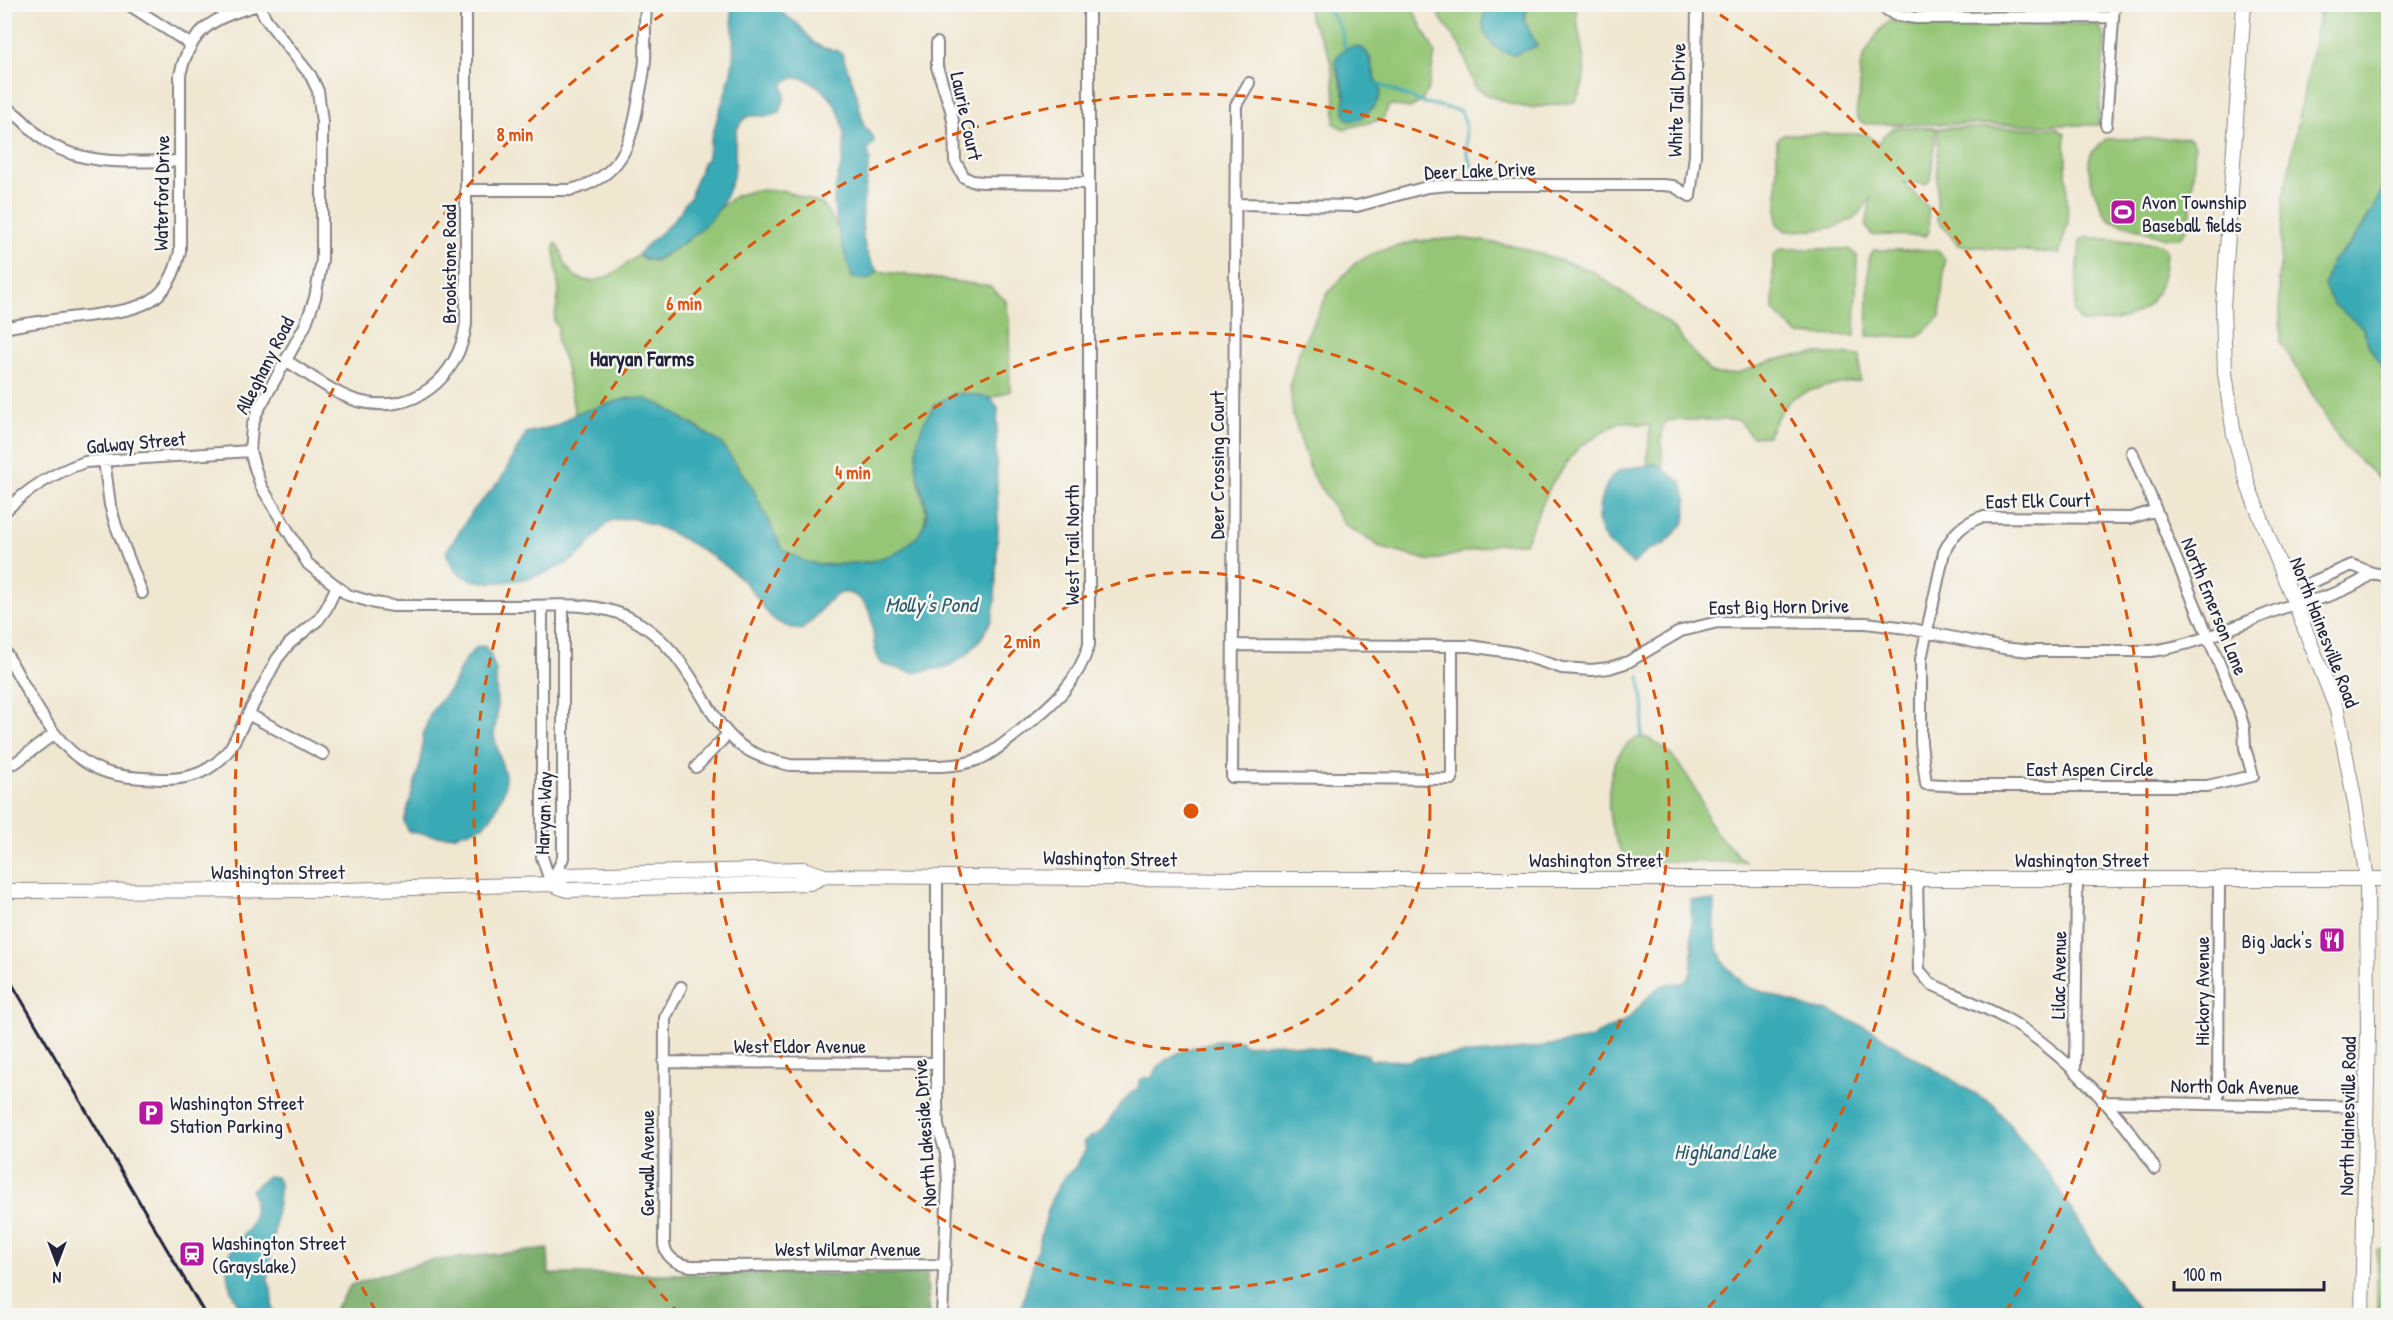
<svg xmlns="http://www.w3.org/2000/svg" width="2393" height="1320" font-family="'Patrick Hand',sans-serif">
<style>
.green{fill:#94c676;stroke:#5b7458;stroke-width:1.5;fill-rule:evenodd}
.forest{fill:#77ab67;stroke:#4c6651;stroke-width:1.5}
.water{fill:#39aab5;stroke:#2e6678;stroke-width:1.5}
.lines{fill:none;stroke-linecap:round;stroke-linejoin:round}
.stream{stroke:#39aab5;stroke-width:3}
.minor-casing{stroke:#898486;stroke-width:14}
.major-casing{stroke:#898486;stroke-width:16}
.minor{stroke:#fff;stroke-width:10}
.major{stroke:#fff;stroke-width:14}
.rail{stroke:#22223b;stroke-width:3}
.ring{fill:none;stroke:#de560e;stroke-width:3;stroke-dasharray:10 8}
.labels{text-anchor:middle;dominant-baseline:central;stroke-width:5;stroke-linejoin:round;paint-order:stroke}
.street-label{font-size:20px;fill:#22223b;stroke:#f6f6f2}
.poi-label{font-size:20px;fill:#22223b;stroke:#f6f6f2;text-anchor:start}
.neighbourhood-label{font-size:21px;font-weight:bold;fill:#22223b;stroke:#f6f6f2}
.water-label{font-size:21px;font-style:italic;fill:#2b586c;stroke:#f6f6f2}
.centre{fill:#de560e;stroke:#f6f6f2;stroke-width:3}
.ring-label{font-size:18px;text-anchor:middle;font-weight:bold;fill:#de560e;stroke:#f6f6f2;stroke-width:5;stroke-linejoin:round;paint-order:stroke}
</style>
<rect width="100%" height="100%" fill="#f6f6f2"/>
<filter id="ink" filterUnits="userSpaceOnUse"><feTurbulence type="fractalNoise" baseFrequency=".0167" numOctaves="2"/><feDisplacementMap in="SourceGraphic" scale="12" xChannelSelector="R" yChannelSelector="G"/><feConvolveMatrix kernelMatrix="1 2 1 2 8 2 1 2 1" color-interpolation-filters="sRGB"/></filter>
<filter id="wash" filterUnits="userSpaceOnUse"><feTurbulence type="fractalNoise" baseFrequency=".008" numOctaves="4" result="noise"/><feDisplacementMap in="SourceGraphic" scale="24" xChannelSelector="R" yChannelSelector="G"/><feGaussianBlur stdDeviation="1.35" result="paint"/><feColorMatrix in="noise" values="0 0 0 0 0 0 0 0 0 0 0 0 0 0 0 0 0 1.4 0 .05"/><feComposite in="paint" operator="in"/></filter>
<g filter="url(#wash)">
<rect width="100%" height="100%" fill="#f0e7d1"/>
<path class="green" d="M1308,5H1411L1435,53L1428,91L1421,102L1410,108L1389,105L1383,119L1344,129L1334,124C1336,99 1335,76 1328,52C1322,35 1307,23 1308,5ZM1370,57C1375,83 1389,98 1363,116L1344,105L1345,97L1336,67Z
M1434,5H1491L1484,9L1492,43L1537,46L1524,20L1529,5H1576C1575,38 1597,72 1574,102L1530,108L1514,105L1490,96L1475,88L1462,49L1439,16Z
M2321,5H2388V173C2376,208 2359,238 2331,262L2334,304L2363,328L2369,347L2388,376V487L2344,446L2281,343L2279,282L2283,201Z
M1889,21L1916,24H2090L2099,26L2105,38L2098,125L1865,124C1852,118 1857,110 1859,97C1861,88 1859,78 1860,69C1862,55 1879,29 1889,21Z
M1895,127L1936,128L1931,179L1926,184L1903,182L1928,207L1929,232L1926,236L1872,235L1866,227L1871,197C1852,232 1821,230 1786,231L1777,224V140L1783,134H1867L1878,144L1883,136Z
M1938,128H2056L2065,134L2068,223L2059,254L1958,245L1937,219Z
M2187,138L2192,140L2195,146L2190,225L2182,236L2178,238H2166L2110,220C2099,206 2082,170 2092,152C2094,148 2102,143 2106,139Z
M755,190L784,191L822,204L840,231L846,257L868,280L878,271L989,286L1006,301L1009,319L1010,391L991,398L962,393L952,395C947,406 917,460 917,468C917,494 934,506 920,534C910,551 883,561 865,562C840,564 802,570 782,550C775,542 771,526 766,517C751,487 736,458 710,436C691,419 652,408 627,398L575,414L565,362L557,343L558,327L554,322L559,292L554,247L556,243C563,250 562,261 568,269C589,296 619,271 638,255L646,260L656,261L690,239L721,207L735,196Z
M2087,237L2159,244L2166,250C2164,309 2136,324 2081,322L2074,312L2080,241Z
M1460,238L1516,246L1590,270L1668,323L1711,373C1742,378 1748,367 1775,360C1802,353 1832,353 1860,356V381C1843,383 1803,389 1791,400C1780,410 1774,423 1768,436L1752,437L1738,420H1671L1663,424L1661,441L1664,470L1656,463L1647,466L1650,425L1619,422L1579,447L1552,483L1525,543L1497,544L1431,561L1382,548L1345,525L1312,475L1293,416L1290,384L1299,352L1328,293L1356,262L1380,251L1417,241Z
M1780,249H1849L1857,256L1855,336L1798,335L1773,310V256Z
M1874,250H1937L1945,259L1940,317L1918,337L1867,336L1869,257Z
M1641,737C1666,740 1689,776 1700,798C1704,808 1707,819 1713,828C1722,841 1734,851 1745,862L1627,861C1623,852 1616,842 1613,832C1604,802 1607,747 1641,737Z
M2377,1250H2388V1315H2377Z"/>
<path class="forest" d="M548,1249L549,1274H927L929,1315H334V1310L351,1285L426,1261Z"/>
<path class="water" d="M731,5H772L799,25L814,43L823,48L836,50L842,54L856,92L864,126L874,138L873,146H870L868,151L870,160C865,193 852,244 878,271L868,280L852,278C846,256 837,233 835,211C832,192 839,176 843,157C848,126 839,98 811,82C801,76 792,76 783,84L785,96L780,113L768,116H749C729,128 737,146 735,166C734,178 727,195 721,205C711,223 691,239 674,249C660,258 653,265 638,255C650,239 669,229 680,212C684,205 684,202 691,197L693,187L704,161L707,160C711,126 728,95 733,61C735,44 732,22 731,5Z
M1491,5H1531L1526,11L1524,20L1537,46L1514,55C1508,53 1501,52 1496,48C1484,37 1476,15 1491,5Z
M1356,46C1369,49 1370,59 1373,71C1374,79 1381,84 1381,92C1380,104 1354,132 1345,116C1342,110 1345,103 1345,97C1344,85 1338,73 1335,61C1339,51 1345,48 1356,46Z
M2388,173V376L2369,347L2363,328L2333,304L2324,286L2331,262L2348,247L2366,221L2382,191Z
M962,393L991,398L998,408L996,447L998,524L995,602L992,619L982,637L968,654L947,667L913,673L882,664C865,641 883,614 856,596C850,593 844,591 838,594C822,603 816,621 801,630C761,622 769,607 744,582C721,558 665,526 633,519C625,517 618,520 610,521C597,532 589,548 575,558C550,577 483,594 457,572C451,566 449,559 446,552L472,512L501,479L526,433L556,426L575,414L628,398L647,399L661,405L721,443L752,487L782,549L806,562L827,565L869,562L897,553L918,536L926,520L927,510L916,467L918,438L924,422L935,404L952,395Z
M1656,463L1682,483L1687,502L1685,522L1664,545L1648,550L1633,564C1608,544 1591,534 1601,499C1604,490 1608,479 1615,474C1626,465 1643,468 1656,463Z
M484,646L489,651L496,670L497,715L494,736L505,775V789L493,815L483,826L457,835L438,836L409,832L404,822L421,761L423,735L431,712L451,688L464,661L477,647Z
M1691,900L1714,901L1715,941L1724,964L1746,986L1814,1010H1826L1872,1030L1915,1058L1993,1104L2050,1175L2099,1255L2142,1315H1019L1051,1200L1065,1175L1074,1169L1086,1149L1083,1143C1088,1135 1093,1138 1099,1133C1113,1120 1121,1097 1138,1089L1139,1081L1145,1077L1149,1079L1152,1077C1161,1052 1215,1037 1241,1040V1043L1245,1045L1279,1043L1359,1053L1368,1055L1369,1059L1373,1060L1409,1061L1421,1057L1503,1052L1591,1039C1603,1029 1614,1028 1625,1021C1639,1011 1647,993 1662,986C1677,979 1686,991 1692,969Z
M268,1176L276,1177L280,1185L268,1281L271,1288L273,1313L269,1315H247C228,1296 220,1266 235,1243C239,1236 248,1232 250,1226C256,1214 255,1201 251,1190Z"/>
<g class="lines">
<path class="stream" d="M1322,4C1337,18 1342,29 1345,48
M1380,85L1421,102L1461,111L1465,122L1467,154L1474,172
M1640,677L1644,710L1641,737"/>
</g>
</g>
<g filter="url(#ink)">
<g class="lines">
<defs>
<path id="minor" d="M128,4L190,44
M258,4L266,19L311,76L318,91L322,122V260L315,298L305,326L257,412L252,427L250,451L254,465L261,486L308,564L348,595L375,603L393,606C434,606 475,606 516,606C553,606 594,601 628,617C665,635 684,665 704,699C714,716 724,732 740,745C755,756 772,761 790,765L941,766C956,765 968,764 982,758C996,751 1008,740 1020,731C1052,704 1076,686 1089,645V4
M1878,4L1895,15L1916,18L2113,17
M937,43V67L951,110L954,127L955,161L964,177L972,181L983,182L1089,183
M1249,83L1236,105L1232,777L1452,779V646
M4,107C22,115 32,133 48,143C88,167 135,161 180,161
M2106,125L2114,4
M466,190H570C621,178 632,144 639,97C641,85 644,73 645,60C646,42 643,22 647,4
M1235,204L1357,206L1427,187L1450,185H1662L1673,186L1690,196L1695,155L1697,4
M4,328C32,322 60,319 87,316C137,309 168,308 180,251V75C191,27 214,18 258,5
M285,360C307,373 334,394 358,401C413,416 459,378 466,324V4
M2132,452L2240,714L2244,728L2245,748L2253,776L2207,786H1961L1926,784L1921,743V659L1944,552C1953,534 1962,524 1981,517L2131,518L2156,510
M104,460L110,505L116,526L142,593
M4,512C29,488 53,473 85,462L250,451
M2293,604L2310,583L2352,565L2372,573L2388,576
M542,606V857L551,884
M1233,645L1470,646L1516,653L1562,668L1592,670L1609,668L1628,662L1681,631L1718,622L1866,623L1907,628L2003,648L2030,651H2151C2199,645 2245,621 2291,605C2300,602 2309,601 2318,599C2336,594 2357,585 2372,573
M4,650C31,694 55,758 109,773C126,778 142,778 160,779C190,780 213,772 231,747L277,659L289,644L318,620L326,609L336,588
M248,714L323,754
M15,763L54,734
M696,767L728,734
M937,876V1103L938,1126L946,1153L948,1183L942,1316
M1917,880L1919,970L1931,984C1955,995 1980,1005 2003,1017C2059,1047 2123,1115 2155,1169
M551,884L563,858V606
M681,987L665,1018L664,1245C667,1259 677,1264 691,1266L945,1265
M664,1062L937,1063
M2075,1072L2077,877
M2103,1102L2366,1107
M2218,1104L2219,879"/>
<path id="major" d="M2244,4L2223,307L2225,373L2234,435L2249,488L2337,710L2355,803L2367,879L2368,1029L2362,1316
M551,884L566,875L803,869L825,876L1256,879H2388
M4,891L342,890L551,884L567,890L810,883L825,876"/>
</defs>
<use href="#minor" class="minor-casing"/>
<use href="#major" class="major-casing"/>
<use href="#minor" class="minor"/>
<use href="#major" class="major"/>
<path class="rail" d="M4,970L206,1316"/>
</g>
</g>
<g class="ring">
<circle cx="1191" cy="811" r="239"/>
<circle cx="1191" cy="811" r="478"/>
<path d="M680 1314A717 717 0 1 1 1702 1314"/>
<path d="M376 1311A956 956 0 0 1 677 5M1705 5A956 956 0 0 1 2006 1311"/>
</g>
<defs>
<symbol id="stadium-square" viewBox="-11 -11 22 22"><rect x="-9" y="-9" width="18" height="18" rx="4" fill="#b5179e" stroke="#f6f6f2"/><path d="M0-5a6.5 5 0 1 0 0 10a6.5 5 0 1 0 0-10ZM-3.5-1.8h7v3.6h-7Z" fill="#fff"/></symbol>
<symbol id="restaurant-square" viewBox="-11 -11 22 22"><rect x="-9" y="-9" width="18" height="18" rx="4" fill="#b5179e" stroke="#f6f6f2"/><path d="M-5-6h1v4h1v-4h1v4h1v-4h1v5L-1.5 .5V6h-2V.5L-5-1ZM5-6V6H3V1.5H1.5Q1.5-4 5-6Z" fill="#fff"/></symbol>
<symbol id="parking-square" viewBox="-11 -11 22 22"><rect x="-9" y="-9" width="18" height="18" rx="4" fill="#b5179e" stroke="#f6f6f2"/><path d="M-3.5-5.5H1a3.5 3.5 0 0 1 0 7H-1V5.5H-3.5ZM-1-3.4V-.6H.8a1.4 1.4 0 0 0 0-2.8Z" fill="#fff"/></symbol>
<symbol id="station-square" viewBox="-11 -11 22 22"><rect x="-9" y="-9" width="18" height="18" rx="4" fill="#b5179e" stroke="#f6f6f2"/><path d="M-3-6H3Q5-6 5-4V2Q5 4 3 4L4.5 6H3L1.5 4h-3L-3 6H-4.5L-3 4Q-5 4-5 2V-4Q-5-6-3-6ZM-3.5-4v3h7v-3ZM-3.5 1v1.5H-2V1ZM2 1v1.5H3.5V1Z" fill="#fff"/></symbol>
</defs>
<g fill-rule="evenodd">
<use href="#stadium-square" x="2108" y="197" width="30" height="30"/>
<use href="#restaurant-square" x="2317" y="925" width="30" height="30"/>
<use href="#parking-square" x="136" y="1098" width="30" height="30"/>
<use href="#station-square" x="177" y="1239" width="30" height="30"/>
</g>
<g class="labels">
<g class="street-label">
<text transform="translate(1676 100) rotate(-88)">White Tail Drive</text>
<text transform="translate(967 116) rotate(78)">Laurie Court</text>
<text transform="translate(1480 170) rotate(-2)">Deer Lake Drive</text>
<text transform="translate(161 193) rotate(-89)">Waterford Drive</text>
<text transform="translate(448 264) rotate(-90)">Brookstone Road</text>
<text transform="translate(264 365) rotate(-63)">Alleghany Road</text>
<text transform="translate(136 442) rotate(-5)">Galway Street</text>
<text transform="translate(1216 465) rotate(-90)">Deer Crossing Court</text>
<text transform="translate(2038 500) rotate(-1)">East Elk Court</text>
<text transform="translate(1071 545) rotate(-90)">West Trail North</text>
<text transform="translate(1779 606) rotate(-1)">East Big Horn Drive</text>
<text transform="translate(2215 606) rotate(68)">North Emerson Lane</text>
<text transform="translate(2325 632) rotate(69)">North Hainesville Road</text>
<text x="2090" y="768">East Aspen Circle</text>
<text transform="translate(543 813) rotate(-88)">Haryan Way</text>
<text transform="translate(1110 858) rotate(1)">Washington Street</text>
<text x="1596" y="859">Washington Street</text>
<text x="2082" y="859">Washington Street</text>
<text x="278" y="871">Washington Street</text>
<text transform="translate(2058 975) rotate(-89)">Lilac Avenue</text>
<text transform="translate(2201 991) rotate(-90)">Hickory Avenue</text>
<text x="800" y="1045">West Eldor Avenue</text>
<text transform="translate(2235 1086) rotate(1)">North Oak Avenue</text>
<text transform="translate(2347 1116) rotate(-89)">North Hainesville Road</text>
<text transform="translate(924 1133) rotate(-94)">North Lakeside Drive</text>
<text transform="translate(646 1163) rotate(-90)">Gerwall Avenue</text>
<text x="848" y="1248">West Wilmar Avenue</text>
</g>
<g class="poi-label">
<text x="2142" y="201">Avon Township<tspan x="2142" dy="23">Baseball fields</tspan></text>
<text x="2312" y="940" text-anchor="end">Big Jack's</text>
<text x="170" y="1102">Washington Street<tspan x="170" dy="23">Station Parking</tspan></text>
<text x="212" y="1242">Washington Street<tspan x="212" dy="23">(Grayslake)</tspan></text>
</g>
<g class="neighbourhood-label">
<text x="642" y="358">Haryan Farms</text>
</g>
<g class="water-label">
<text x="931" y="604">Molly's Pond</text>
<text x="1725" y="1151">Highland Lake</text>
</g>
</g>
<circle cx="1191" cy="811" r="9" class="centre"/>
<g class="ring-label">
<text x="515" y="141">8 min</text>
<text x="684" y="310">6 min</text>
<text x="853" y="479">4 min</text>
<text x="1022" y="648">2 min</text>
</g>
<rect width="2393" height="1320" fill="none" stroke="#f6f6f2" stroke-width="24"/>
<g transform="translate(57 1263) rotate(180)" stroke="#f6f6f2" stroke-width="4.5" paint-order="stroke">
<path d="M0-4.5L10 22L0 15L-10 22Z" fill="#22223b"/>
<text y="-9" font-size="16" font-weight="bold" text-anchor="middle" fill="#22223b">N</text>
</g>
<path d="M2174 1281v9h150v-9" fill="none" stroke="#22223b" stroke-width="3"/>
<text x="2183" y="1281" font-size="18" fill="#22223b" stroke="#f6f6f2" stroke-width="4.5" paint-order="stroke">100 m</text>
</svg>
